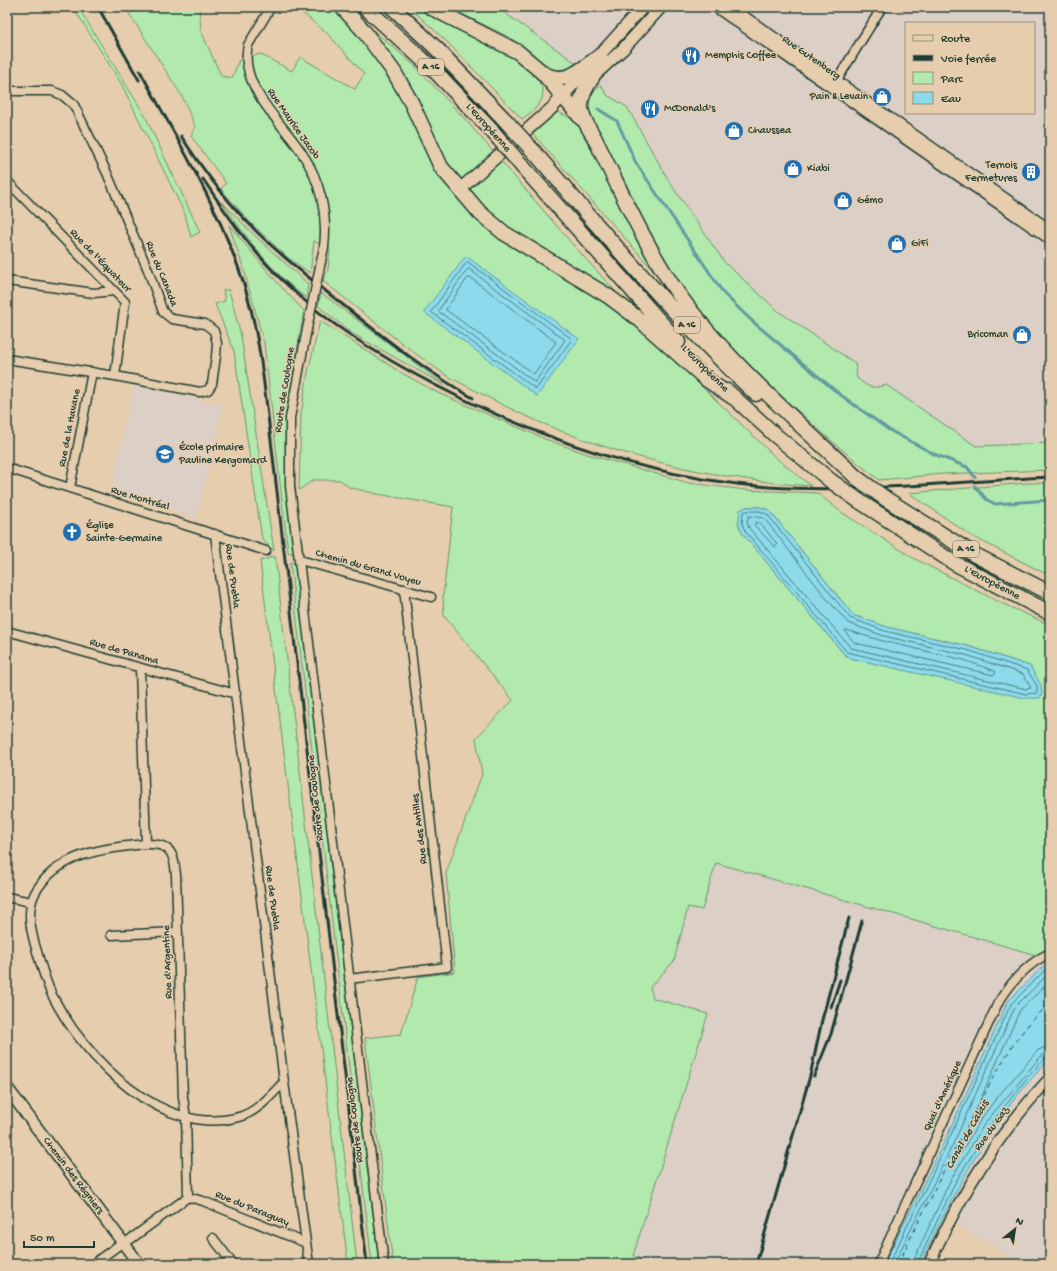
<svg xmlns="http://www.w3.org/2000/svg" width="1057" height="1271" font-family="'Gochi Hand',sans-serif">
<style>
.built{fill:#dccfc5;fill-rule:evenodd}
.green{fill:#b2e9ad;stroke:#689370;fill-rule:evenodd}
.water{fill:#8ddaec;stroke:#619ba2}
.lines{fill:none;stroke-linecap:round;stroke-linejoin:round}
.shore{stroke:#4b7c7e;stroke-width:1}
.stream{stroke:#619ba2;stroke-width:3}
.ferry{stroke:#24453d;stroke-width:1;stroke-dasharray:5 4;stroke-linecap:butt}
.minor-casing{stroke:#1f3d34;stroke-width:11}
.tertiary-casing{stroke:#1f3d34;stroke-width:13}
.secondary-casing{stroke:#1f3d34;stroke-width:14}
.motorway-casing{stroke:#1f3d34;stroke-width:17}
.minor{stroke:#e5cdad;stroke-width:8}
.tertiary{stroke:#e5cdad;stroke-width:10}
.secondary{stroke:#e5cdad;stroke-width:11}
.motorway{stroke:#e5cdad;stroke-width:14}
.rail{stroke:#1f3d34;stroke-width:3}
.minor-bridge-casing{stroke:#1f3d34;stroke-width:11;stroke-linecap:butt}
.motorway-bridge-casing{stroke:#1f3d34;stroke-width:17;stroke-linecap:butt}
.minor-bridge{stroke:#e5cdad;stroke-width:8}
.motorway-bridge{stroke:#e5cdad;stroke-width:14}
.labels{text-anchor:middle;dominant-baseline:central;stroke-width:3;stroke-linejoin:round;paint-order:stroke}
.shield{fill:#e5cdad;stroke:#5a6858;stroke-width:1}
.shield-label{font-size:10px;font-weight:bold;fill:#1f3d34}
.poi-label{font-size:11px;fill:#1f3d34;stroke:#e5cdad;text-anchor:start}
.street-label{font-size:11px;fill:#1f3d34;stroke:#e5cdad}
.water-label{font-size:12px;font-style:italic;fill:#24453d;stroke:#e5cdad}
</style>
<rect width="100%" height="100%" fill="#e5cdad"/>
<filter id="ink" filterUnits="userSpaceOnUse"><feTurbulence type="fractalNoise" baseFrequency=".025" numOctaves="2"/><feDisplacementMap in="SourceGraphic" scale="8" xChannelSelector="R" yChannelSelector="G"/><feConvolveMatrix kernelMatrix="1 2 1 2 8 2 1 2 1" color-interpolation-filters="sRGB"/></filter>
<g filter="url(#ink)">
<path class="built" d="M448,7H882L892,13L928,7H1050V470H1027L873,447L558,70L509,37ZM906,23H1034V113H906Z
M133,385L223,405L197,518L111,491Z
M716,863L1050,959L1008,1001L947,1136L884,1264H639L641,1259L633,1257L708,1015L653,998L650,987L674,961L688,906L702,910Z
M1050,1059V1264H1023L943,1217L958,1185L993,1127Z"/>
<path class="green" d="M73,7H78L144,114L200,232L191,237L185,214L121,83Z
M125,7H199L201,31L221,76L232,78L239,60L260,54L292,71L300,57L355,89L364,74L327,33L295,7H332L351,26L360,19L415,66L464,118L574,246L624,301L653,339L774,456L811,486C698,478 583,449 484,395C471,388 458,382 446,375C403,346 364,313 323,281L328,269L330,249L314,241L310,273L287,257L250,222L221,189L226,183L191,136L195,126L182,96Z
M409,7H423L523,62L537,78L543,90L542,99L535,109L522,119L445,40Z
M448,7H496L576,63L568,69L552,70L509,37Z
M601,85L607,95L627,107L670,183L725,263L778,311L855,363L857,378C869,388 871,389 886,385L976,446L1050,443V470L942,474L879,480C830,441 784,400 740,355C716,329 692,304 673,274C640,222 615,165 587,110C588,101 592,90 601,85Z
M558,112L570,118L579,127L669,288L533,134Z
M222,202L252,233L308,284L306,298C271,272 246,237 222,202Z
M229,225L275,280L304,311L286,413V490L294,554L288,552L264,343L244,270Z
M223,290H229L241,336L274,551L262,539L234,351L215,304L225,301Z
M321,293L446,386L353,334L318,306Z
M320,321L400,372L438,393L545,439L590,455L689,483L746,490L817,493L841,512L915,559L1001,603L1050,625V959L716,863L702,910L688,907L674,961L650,987L653,998L708,1014L633,1256L641,1259L639,1264H393L365,1038L401,1034L418,977L455,972L446,873L482,774L476,738L513,700L444,616L443,597L453,507L377,494L349,487L340,480H313L299,490L301,414L308,372ZM746,507H760L769,510L853,615L887,627L968,646L1030,666L911,671L850,658L844,654L742,533Z
M1027,483H1050V576L970,535L909,493Z
M275,556L357,1264H348L260,561Z
M290,562L295,564L379,1264H372Z"/>
<path class="water" d="M466,256L579,339L537,396L424,312Z
M746,507H760L769,510L853,615L887,627L968,646L1030,666L1041,685L1042,694L1040,698H1025L850,658L844,654L742,533L738,524L740,510Z
M1050,960V1059C989,1120 957,1188 920,1264H884L947,1136L1008,1001Z"/>
<g class="lines">
<path class="shore" d="M468,262L572,339L536,389L431,312L466,263Z
M469,269L565,340L535,382L438,311L467,270Z
M468,278H471L556,342L534,374L446,310Z
M746,511H759L767,514L850,618L885,631L967,650L1027,670L1037,686V693L1026,694L847,652L745,531L742,523L743,513Z
M749,516L764,518L827,599L848,623L884,636L966,655L1023,674L1031,688L1026,689L851,648L749,528L747,522Z
M756,522L761,524L777,544L776,547L774,546L755,526Z
M846,630L883,641L964,660L995,671L996,673L993,675L855,643L846,633Z
M1050,981L1020,1010L954,1159H957L981,1119L995,1100L1038,1050L1050,1046
M889,1264L950,1137L1011,1004L1050,965
M894,1264L955,1140L1015,1007L1050,972
M912,1264L950,1181L985,1123L1042,1055L1050,1052
M917,1264L955,1183L990,1125L1027,1078L1045,1058L1050,1057"/>
<path class="stream" d="M598,109L617,121L636,163L724,294L752,321L838,393L889,430L934,454L967,467L975,477
M975,486L986,499L995,504L1050,500"/>
<path class="ferry" d="M898,1264C924,1210 950,1157 979,1104C999,1068 1017,1030 1050,1004"/>
<defs>
<path id="minor" d="M271,7L248,45C238,86 282,122 302,153C320,180 328,214 324,247
M834,85L882,7
M7,91H52L62,95L74,105L107,173L148,270L163,312L172,319L205,324L214,331L217,343L216,356L212,384L208,390L200,392L115,376L7,359
M7,181L125,302L115,376
M7,281L94,293L114,291
M307,329L290,418V486L384,1264
M7,468L266,551
M70,488L92,372
M215,534L284,1082L309,1264
M300,560L431,597
M7,631L236,694
M140,668L146,844C170,843 174,852 176,875L183,1097L186,1118L188,1197
M146,844C105,848 57,853 35,893C25,912 32,936 38,955C42,969 46,982 52,995C84,1058 164,1141 242,1116C259,1110 272,1094 284,1082
M7,897L31,902
M111,935L178,932
M349,979L447,967L404,589
M188,1197L203,1201L306,1243
M213,1238L233,1264
M124,1244L188,1197
M93,1264L123,1242
M878,1264L997,1005C1010,983 1026,964 1050,953"/>
<path id="tertiary" d="M716,7L1050,239
M730,7L1050,230
M929,1264C960,1195 998,1133 1050,1078"/>
<path id="secondary" d="M586,83L623,49L661,7
M459,190L552,108L643,7
M7,1088L139,1264"/>
<path id="motorway" d="M342,7L363,30L394,72L411,102L441,167L480,213L504,233L608,296L640,320L707,380L734,398
M365,7L434,70L493,132
M392,7L437,49L505,120
M430,7L518,52L543,73L582,119
M543,73C566,87 581,69 600,56
M592,78C575,103 579,112 594,137C620,189 644,244 677,292C724,359 797,421 857,478
M535,153C606,236 677,319 756,394
M522,166L678,342
M727,391L775,435L831,481
M886,499L975,555L1050,593
M859,501L954,563L1050,613"/>
</defs>
<use href="#minor" class="minor-casing"/>
<use href="#tertiary" class="tertiary-casing"/>
<use href="#secondary" class="secondary-casing"/>
<use href="#motorway" class="motorway-casing"/>
<use href="#minor" class="minor"/>
<use href="#tertiary" class="tertiary"/>
<use href="#secondary" class="secondary"/>
<use href="#motorway" class="motorway"/>
<path class="rail" d="M98,7L139,80
M140,71C177,139 219,208 243,281C260,333 264,386 271,440L367,1264
M181,136C203,170 227,202 256,231C284,259 317,284 348,309C388,341 429,373 473,398
M203,179C227,215 251,250 282,280C327,324 380,356 435,385C538,438 652,479 769,487C863,493 957,481 1050,477
M831,1007L840,980
M814,1076L831,1034L862,921
M756,1264L810,1076L822,1020L849,918"/>
<defs>
<path id="minor-bridge" d="M307,329L324,247"/>
<path id="motorway-bridge" d="M505,120L535,153
M493,132L522,166
M857,478L886,499
M831,481L859,501"/>
</defs>
<use href="#minor-bridge" class="minor-bridge-casing"/>
<use href="#motorway-bridge" class="motorway-bridge-casing"/>
<use href="#minor-bridge" class="minor-bridge"/>
<use href="#motorway-bridge" class="motorway-bridge"/>
</g>
</g>
<defs>
<symbol id="restaurant-disc" viewBox="-11 -11 22 22"><circle r="9.5" fill="#1f6fb2" stroke="#e5cdad"/><path d="M-5-6h1v4h1v-4h1v4h1v-4h1v5L-1.5 .5V6h-2V.5L-5-1ZM5-6V6H3V1.5H1.5Q1.5-4 5-6Z" fill="#fff"/></symbol>
<symbol id="shop-disc" viewBox="-11 -11 22 22"><circle r="9.5" fill="#1f6fb2" stroke="#e5cdad"/><path d="M-5-2.5h2.3a2.7 3.5 0 0 1 5.4 0H5L5.5 6h-11ZM-1.5-2.5h3a1.5 2.3 0 0 0-3 0Z" fill="#fff"/></symbol>
<symbol id="building-disc" viewBox="-11 -11 22 22"><circle r="9.5" fill="#1f6fb2" stroke="#e5cdad"/><path d="M-4-6H4V6H1V3H-1V6H-4ZM-2.5-4.3h1.7v1.8h-1.7ZM.8-4.3h1.7v1.8H.8ZM-2.5-1h1.7V.8h-1.7ZM.8-1h1.7V.8H.8Z" fill="#fff"/></symbol>
<symbol id="school-disc" viewBox="-11 -11 22 22"><circle r="9.5" fill="#1f6fb2" stroke="#e5cdad"/><path d="M0-5L7-2L0 1L-7-2ZM-4 1L0 2.5L4 1V4Q0 6-4 4Z" fill="#fff"/></symbol>
<symbol id="church-disc" viewBox="-11 -11 22 22"><circle r="9.5" fill="#1f6fb2" stroke="#e5cdad"/><path d="M-1.2-6h2.4v3.5h3.3v2.4h-3.3V6h-2.4V-.1h-3.3v-2.4h3.3Z" fill="#fff"/></symbol>
</defs>
<g fill-rule="evenodd">
<use href="#restaurant-disc" x="680" y="45" width="22" height="22"/>
<use href="#shop-disc" x="871" y="86" width="22" height="22"/>
<use href="#restaurant-disc" x="639" y="98" width="22" height="22"/>
<use href="#shop-disc" x="723" y="120" width="22" height="22"/>
<use href="#shop-disc" x="782" y="158" width="22" height="22"/>
<use href="#building-disc" x="1020" y="161" width="22" height="22"/>
<use href="#shop-disc" x="832" y="190" width="22" height="22"/>
<use href="#shop-disc" x="886" y="233" width="22" height="22"/>
<use href="#shop-disc" x="1011" y="324" width="22" height="22"/>
<use href="#school-disc" x="154" y="443" width="22" height="22"/>
<use href="#church-disc" x="61" y="521" width="22" height="22"/>
</g>
<g class="labels">
<g class="shield">
<rect x="418" y="59" width="26" height="16" rx="3"/>
<rect x="674" y="317" width="26" height="16" rx="3"/>
<rect x="953" y="541" width="26" height="16" rx="3"/>
</g>
<g class="shield-label">
<text x="431" y="67">A 16</text>
<text x="687" y="325">A 16</text>
<text x="966" y="549">A 16</text>
</g>
<g class="poi-label">
<text x="705" y="56">Memphis Coffee</text>
<text x="868" y="97" text-anchor="end">Pain &amp; Levain</text>
<text x="664" y="109">McDonald's</text>
<text x="748" y="131">Chaussea</text>
<text x="1017" y="166" text-anchor="end">Ternois<tspan x="1017" dy="13">Fermetures</tspan></text>
<text x="807" y="169">Kiabi</text>
<text x="857" y="201">Gémo</text>
<text x="911" y="244">GiFi</text>
<text x="1008" y="335" text-anchor="end">Bricoman</text>
<text x="179" y="448">École primaire<tspan x="179" dy="13">Pauline Kergomard</tspan></text>
<text x="86" y="526">Église<tspan x="86" dy="13">Sainte-Germaine</tspan></text>
</g>
<g class="street-label">
<text transform="translate(811 58) rotate(35)">Rue Gutenberg</text>
<text transform="translate(293 124) rotate(55)">Rue Maurice Jacob</text>
<text transform="translate(488 128) rotate(48)">L'Européenne</text>
<text transform="translate(100 261) rotate(46)">Rue de l'Équateur</text>
<text transform="translate(161 274) rotate(68)">Rue du Canada</text>
<text transform="translate(705 369) rotate(45)">L'Européenne</text>
<text transform="translate(285 390) rotate(-81)">Route de Coulogne</text>
<text transform="translate(70 428) rotate(-79)">Rue de la Havane</text>
<text transform="translate(140 499) rotate(17)">Rue Montréal</text>
<text transform="translate(368 568) rotate(16)">Chemin du Grand Voyeu</text>
<text transform="translate(232 576) rotate(83)">Rue de Puebla</text>
<text transform="translate(992 583) rotate(28)">L'Européenne</text>
<text transform="translate(124 652) rotate(16)">Rue de Panama</text>
<text transform="translate(316 798) rotate(-96)">Route de Coulogne</text>
<text transform="translate(420 829) rotate(-97)">Rue des Antilles</text>
<text transform="translate(272 898) rotate(83)">Rue de Puebla</text>
<text transform="translate(168 962) rotate(-92)">Rue d'Argentine</text>
<text transform="translate(943 1096) rotate(-65)">Quai d'Amérique</text>
<text transform="translate(355 1120) rotate(-97)">Route de Coulogne</text>
<text transform="translate(992 1129) rotate(-54)">Rue du Gaz</text>
<text transform="translate(73 1176) rotate(53)">Chemin des Régniers</text>
<text transform="translate(252 1209) rotate(22)">Rue du Paraguay</text>
</g>
<g class="water-label">
<text transform="translate(968 1135) rotate(-61)">Canal de Calais</text>
</g>
</g>
<rect width="1057" height="1271" fill="none" stroke="#e5cdad" stroke-width="24"/>
<rect x="12" y="12" width="1033" height="1247" fill="none" stroke="#1f3d34" stroke-width="1.5" filter="url(#ink)"/>
<rect x="905" y="22" width="130" height="92" fill="#e5cdad" stroke="#96937d"/>
<rect x="913" y="35" width="20" height="6" fill="#e5cdad" stroke="#96937d"/>
<text x="941" y="42" font-size="12" fill="#1f3d34">Route</text>
<rect x="913" y="55" width="20" height="6" fill="#1f3d34" stroke="#96937d"/>
<text x="941" y="62" font-size="12" fill="#1f3d34">Voie ferrée</text>
<rect x="913" y="72" width="20" height="12" fill="#b2e9ad" stroke="#96937d"/>
<text x="941" y="82" font-size="12" fill="#1f3d34">Parc</text>
<rect x="913" y="92" width="20" height="12" fill="#8ddaec" stroke="#96937d"/>
<text x="941" y="102" font-size="12" fill="#1f3d34">Eau</text>
<g transform="translate(1015 1229) rotate(30)" stroke="#e5cdad" stroke-width="3" paint-order="stroke">
<path d="M0-3L7 15L0 10L-7 15Z" fill="#1f3d34"/>
<text y="-6" font-size="11" font-weight="bold" text-anchor="middle" fill="#1f3d34">N</text>
</g>
<path d="M24 1241v6h70v-6" fill="none" stroke="#1f3d34" stroke-width="2"/>
<text x="30" y="1241" font-size="12" fill="#1f3d34" stroke="#e5cdad" stroke-width="3" paint-order="stroke">50 m</text>
</svg>
